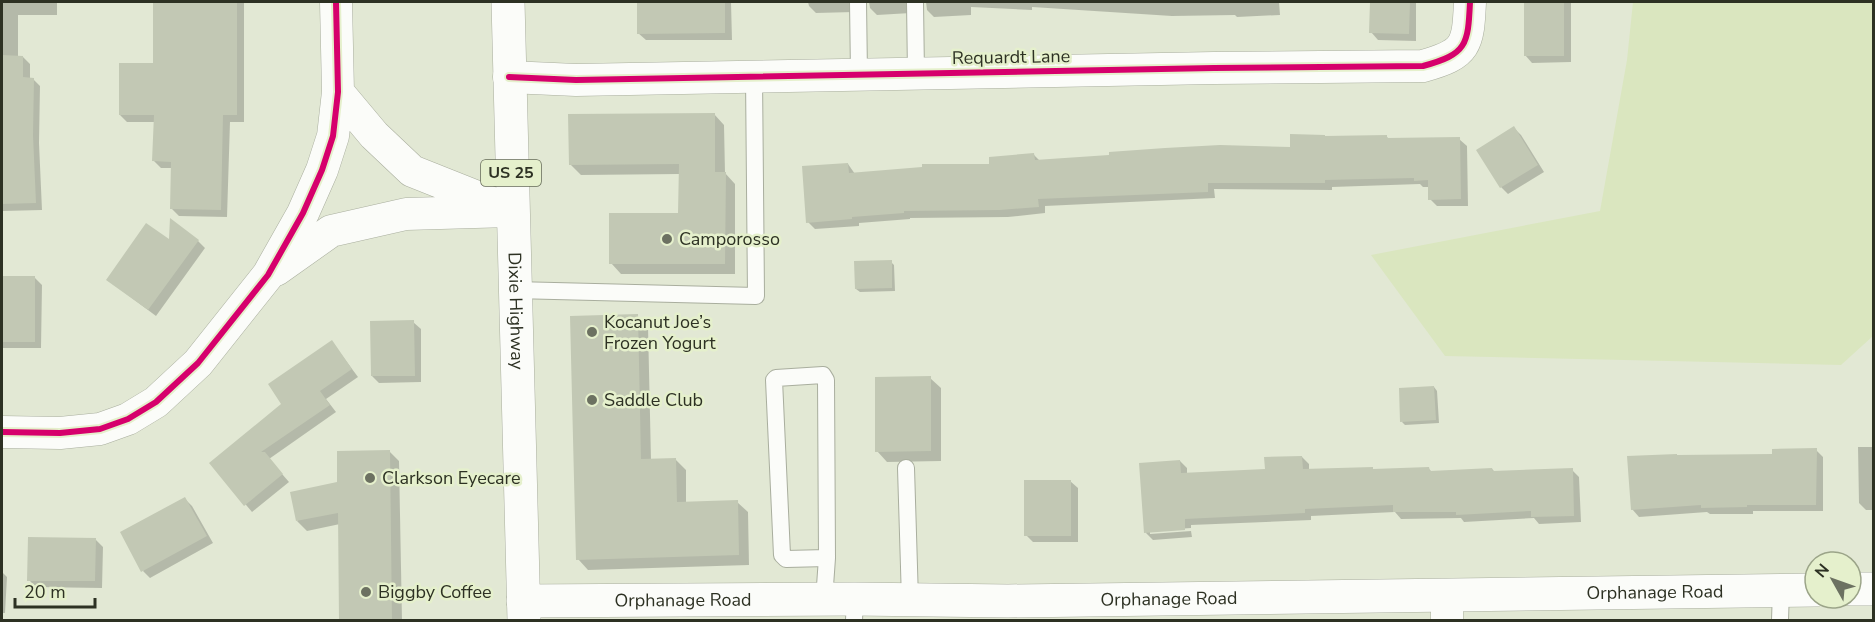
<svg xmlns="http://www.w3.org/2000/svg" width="1875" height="622" font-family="'Nunito Sans',sans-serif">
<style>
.green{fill:#dae6bf}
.shadow{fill:#0003}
.building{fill:#c2c8b4}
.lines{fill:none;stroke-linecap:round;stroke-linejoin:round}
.service-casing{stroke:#a9ae9e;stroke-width:18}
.minor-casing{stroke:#a9ae9e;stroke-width:33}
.secondary-casing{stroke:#a9ae9e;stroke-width:34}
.primary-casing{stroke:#a9ae9e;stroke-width:34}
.service{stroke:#fbfcf9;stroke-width:16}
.minor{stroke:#fbfcf9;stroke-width:32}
.secondary{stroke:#fbfcf9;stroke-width:33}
.primary{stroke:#fbfcf9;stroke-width:33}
.cycleway-casing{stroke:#e5f0cc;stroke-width:10}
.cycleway{stroke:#d6006c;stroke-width:6}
.poi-dot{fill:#6c7161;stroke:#e5f0cc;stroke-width:2}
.labels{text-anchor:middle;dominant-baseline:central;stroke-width:5;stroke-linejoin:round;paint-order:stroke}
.shield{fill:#e5f0cc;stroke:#646a56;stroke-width:1.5}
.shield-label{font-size:16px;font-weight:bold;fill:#2d3123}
.street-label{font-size:18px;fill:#2d3123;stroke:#e5f0cc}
.poi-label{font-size:18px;fill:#2d3123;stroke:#e5f0cc;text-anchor:start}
</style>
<rect width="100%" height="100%" fill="#e2e8d4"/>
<path class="green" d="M1633,2H1873V336L1841,365L1445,356L1371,255L1600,211L1627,60Z"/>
<path class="shadow" d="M2,2H57V15H18V57H23L30,64V79H33L40,86L39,143L42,210L3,211L2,210Z
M155,2H244V122H230L227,217L179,216L172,209V168H161L154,161L155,122H127L120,115L154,65Z
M638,2H731L732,40H646L638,33Z
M808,2H860L854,12L816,13L809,6Z
M869,2H917L911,13L877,15L870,8Z
M926,2H1279L1280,15L1237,17L1235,15L1172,16L1032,7V10L971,7V15L934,17L927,10Z
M1371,2H1416V41L1378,40L1371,32Z
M1525,2H1571V62L1532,63L1525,55Z
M714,114L724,125L725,173L735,184V274H621L611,263L680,215V174L581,175L570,164Z
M1514,128L1521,135L1544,172L1508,194L1501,187Z
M1386,136L1390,140L1459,139L1467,146L1468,206H1437L1430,199L1429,187H1423L1420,184L1332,187V190L1214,189L1215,198L1045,206V213L1008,217L910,218V219L859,223V226L815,229L808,222L848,164L855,174L991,165L1034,155L1040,161L1292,148Z
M198,241L205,248L156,316L108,280L171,242Z
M891,262L894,265L895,291L860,292L856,289Z
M2,278H35L42,285L41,348H2Z
M637,316L648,326L651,460L675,459L686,470V504L737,502L748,512L749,565L588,570L578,559Z
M413,322L421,329V382L379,383L372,376Z
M332,342L358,377L326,399L336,412L269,459L289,482L252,512L211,463L283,404Z
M930,378L941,388V461L887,462L877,451Z
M1434,387L1437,391L1439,423L1405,425L1402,422Z
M1858,447H1874V510H1866L1859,503Z
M1816,450L1823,457V511H1753V514H1710L1707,512L1639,517L1632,509Z
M389,451L399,461L402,620H341L340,524L307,531L297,521L339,483Z
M1302,457L1309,464V471L1429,469L1433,473L1492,469L1495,472L1572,470L1579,477L1581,522L1539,524L1534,518L1464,522L1461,518L1401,519L1395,512L1311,516V520L1191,525V528L1150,531V534L1191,531L1192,537L1153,540L1146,533L1180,461L1187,468V474L1266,471Z
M1070,481L1078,488V542H1033L1026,535Z
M185,499L192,506L213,543L150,578L143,571Z
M96,540L103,547L102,588L36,587L29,580Z
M2,572L7,577L5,613H2Z"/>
<path class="building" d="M153,2H237V115H223L221,210L170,209L171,162L152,161L154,115H119V63H153Z
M637,2H725V33L637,34Z
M1370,2H1410L1409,34L1369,33Z
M1524,2H1564V56H1524Z
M2,55L23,56V77L34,78L33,135L36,203L2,204Z
M715,113V172H726L725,264H609V213H678L679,164L569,165L568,114Z
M1514,126L1538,165L1500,188L1476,150Z
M1290,134L1325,135V136L1387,135V138L1460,137L1461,199L1428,200V180L1414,181V178L1325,180V183H1208V192L1038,199L1039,207L1000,210L904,211V213L852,217V219L806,223L802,166L848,163L849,173L922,167V164H989V157L1034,153L1035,160L1109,155V152L1165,148L1220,145L1290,147Z
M170,218L199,240L148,310L106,280L146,223L169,239Z
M892,260V288L855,289L854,261Z
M2,276H35V342H2Z
M638,314L641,459L676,458L677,502L738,500L739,555L576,560L570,316Z
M414,320L415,376H371L370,321Z
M332,340L352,369L320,391L330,405L261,452H265L283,474L244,506L209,463L281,404L268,384Z
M931,376V451L875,452V377Z
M1434,386L1436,420L1400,422L1399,388Z
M1817,448L1816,505H1747V507L1701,508V505L1631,510L1627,456L1677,454V455L1772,454V449Z
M390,450L392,621H339L338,513L296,521L290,492L337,482V451Z
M1302,456L1303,469L1373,467V469L1429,467L1430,471L1492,468L1493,471L1573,468L1574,516L1531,517V511L1456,515V512H1393V505L1305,509V513L1185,519V530L1144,533L1139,463L1180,460L1181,473L1265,469L1264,457Z
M1024,480H1071V536H1024Z
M185,497L207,536L141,572L120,532Z
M28,537L96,538L95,581H27Z"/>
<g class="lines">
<defs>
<path id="service" d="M858,2L859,74
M915,2L916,74
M514,290L756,296L754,76
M906,468L910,600
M824,600L827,558L826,380L823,375L776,378L774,380L782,555L786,559L827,558
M854,620L855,599
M1780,620L1781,590"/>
<path id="minor" d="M509,77L576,80L1214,68L1423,66C1467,54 1468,45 1470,2
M338,92L374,135L412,171L500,206
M276,270L331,231L406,214L512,211
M2,432L60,433L100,429L128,419L156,402L198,363L268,275L303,213L322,170L333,136L338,92L336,2
M1447,595V620"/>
<g id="secondary">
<path d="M1851,589H1874"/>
<path id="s1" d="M523,601L855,599L1008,601L1815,590"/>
</g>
<g id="primary">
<path id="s2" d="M508,2L524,620"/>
</g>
</defs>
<use href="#service" class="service-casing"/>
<use href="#minor" class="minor-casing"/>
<use href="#secondary" class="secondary-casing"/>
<use href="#primary" class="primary-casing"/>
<use href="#service" class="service"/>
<use href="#minor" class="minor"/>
<use href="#secondary" class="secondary"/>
<use href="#primary" class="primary"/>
<defs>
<path id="cycleway" d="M509,77L576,80L1214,68L1423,66C1467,54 1468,45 1470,2
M2,432L60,433L100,429L128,419L156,402L198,363L268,275L303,213L322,170L333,136L338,92L336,2"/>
</defs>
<use href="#cycleway" class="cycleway-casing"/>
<use href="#cycleway" class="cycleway"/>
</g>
<g class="poi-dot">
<circle cx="667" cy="239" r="6"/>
<circle cx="592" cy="332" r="6"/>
<circle cx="592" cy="400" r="6"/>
<circle cx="370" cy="478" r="6"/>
<circle cx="366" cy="592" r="6"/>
</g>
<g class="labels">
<rect class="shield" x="481" y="160" width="60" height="26" rx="4.5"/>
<g class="shield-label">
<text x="511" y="173">US 25</text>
</g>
<g class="street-label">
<text transform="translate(1011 57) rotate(-1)">Requardt Lane</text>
<text stroke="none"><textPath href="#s2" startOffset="309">Dixie Highway</textPath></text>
<text stroke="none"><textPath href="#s1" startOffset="1132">Orphanage Road</textPath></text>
<text stroke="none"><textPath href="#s1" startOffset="646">Orphanage Road</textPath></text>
<text stroke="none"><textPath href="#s1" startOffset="160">Orphanage Road</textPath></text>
</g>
<g class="poi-label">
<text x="679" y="239">Camporosso</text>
<text x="604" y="322">Kocanut Joe’s<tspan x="604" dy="21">Frozen Yogurt</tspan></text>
<text x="604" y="400">Saddle Club</text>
<text x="382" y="478">Clarkson Eyecare</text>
<text x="378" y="592">Biggby Coffee</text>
</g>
</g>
<rect width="1875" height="622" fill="none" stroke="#2d3123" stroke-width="6"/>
<g transform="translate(1833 580) rotate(310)"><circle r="28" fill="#e5f0cc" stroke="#9ba488" stroke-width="1.5"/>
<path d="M0-4.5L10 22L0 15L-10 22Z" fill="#6c7161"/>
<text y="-9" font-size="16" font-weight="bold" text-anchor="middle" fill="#2d3123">N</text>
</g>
<path d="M15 598v9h80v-9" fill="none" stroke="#2d3123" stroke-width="3"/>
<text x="24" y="598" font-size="18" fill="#2d3123" stroke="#e5f0cc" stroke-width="4.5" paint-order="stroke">20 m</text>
</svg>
